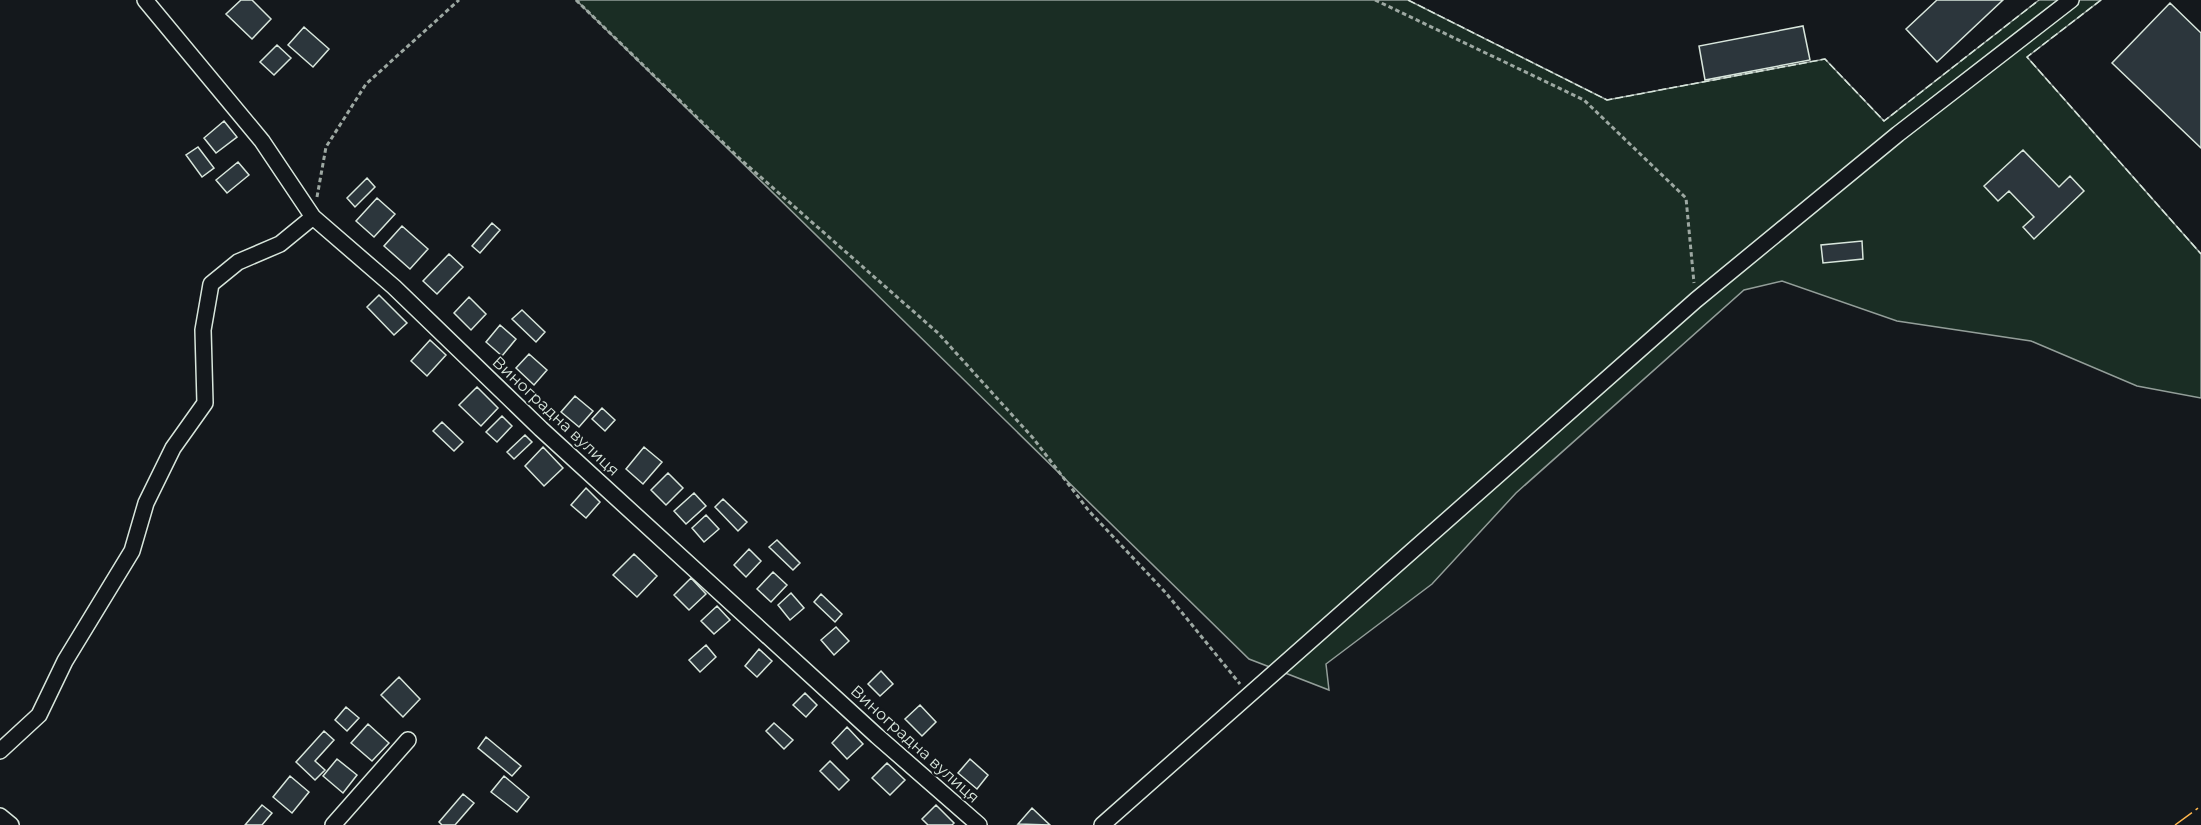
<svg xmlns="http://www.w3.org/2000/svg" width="2201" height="825" font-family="Montserrat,sans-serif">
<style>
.green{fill:#1a2d24;stroke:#939e99;stroke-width:1.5}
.building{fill:#2c363c;stroke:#d8e6dc;stroke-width:1.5}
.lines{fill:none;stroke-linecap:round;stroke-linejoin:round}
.minor-casing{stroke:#d8e6dc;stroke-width:18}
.path{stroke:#9da8a2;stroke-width:3;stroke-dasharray:4.5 3;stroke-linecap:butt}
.minor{stroke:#14181c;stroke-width:15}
.fence{stroke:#d8e6dc;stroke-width:1.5;stroke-dasharray:8 3;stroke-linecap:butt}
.power{stroke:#ffb74d;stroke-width:1.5;stroke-dasharray:21 4.5 3 4.5;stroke-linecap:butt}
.labels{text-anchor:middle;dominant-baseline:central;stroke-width:4.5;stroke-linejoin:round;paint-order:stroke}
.street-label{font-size:16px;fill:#d8e6dc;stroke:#14181c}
</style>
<rect width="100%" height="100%" fill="#14181c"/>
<path class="green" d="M576,0H1408L1607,100L1825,59L1884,121L2039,0H2101L2027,57L2201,254V398L2137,386L2031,341L1897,321L1782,281L1744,290L1516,493L1432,584L1326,664L1329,690L1249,659Z"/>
<path class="building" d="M241,0H252L271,19L252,39L226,14Z
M1937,0H2003L1937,62L1906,29Z
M2170,3L2201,33V148L2112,63Z
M1803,26L1810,60L1705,80L1699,46Z
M304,27L329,49L313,67L288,45Z
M277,45L291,58L274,75L260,62Z
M224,121L237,137L216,153L204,138Z
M198,147L214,168L202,177L186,155Z
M2023,150L2059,187L2070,176L2084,191L2034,239L2023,227L2034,217L2009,191L1998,201L1984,186Z
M238,162L249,175L227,193L216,180Z
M367,178L375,187L355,207L347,198Z
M377,198L395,214L374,237L356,221Z
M492,223L500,230L480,253L472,246Z
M402,226L428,249L410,269L384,246Z
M1862,241L1863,259L1823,263L1821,245Z
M449,254L463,267L437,294L423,281Z
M379,295L407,323L394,335L367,307Z
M469,297L486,314L471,330L454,313Z
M522,310L545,332L536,342L512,319Z
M500,325L516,339L502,356L486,342Z
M430,340L446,355L427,376L411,361Z
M529,354L547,370L534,385L516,368Z
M477,387L498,408L481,426L459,405Z
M575,396L593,411L579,427L561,412Z
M602,408L615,420L605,431L592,419Z
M502,416L512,426L497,442L486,432Z
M442,422L463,442L454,451L433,431Z
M525,435L532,442L514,459L507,452Z
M543,447L563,468L544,486L525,466Z
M644,447L662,462L643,484L626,469Z
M668,473L683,488L666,505L651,490Z
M586,488L600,502L586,518L571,505Z
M694,493L706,506L686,524L674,511Z
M723,499L747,522L738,531L715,507Z
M706,515L719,529L704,542L692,528Z
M777,540L800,563L793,570L769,547Z
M749,549L761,561L746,577L734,565Z
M634,554L657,576L637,597L613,575Z
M773,572L787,585L771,602L757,589Z
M691,578L706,594L689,610L674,595Z
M791,593L804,608L790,620L778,605Z
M821,594L842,614L835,622L814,602Z
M717,606L730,620L714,634L701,621Z
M836,627L849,641L834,655L821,640Z
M706,645L716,657L700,672L689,660Z
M759,649L772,661L757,677L745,666Z
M881,671L893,684L880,696L868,684Z
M399,677L420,699L403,717L381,695Z
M805,693L817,705L806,717L793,705Z
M920,705L936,722L922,736L905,719Z
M346,707L359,718L347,731L335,720Z
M774,723L793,740L784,749L766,731Z
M368,724L389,743L372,761L351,743Z
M847,727L863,744L847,759L832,743Z
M324,731L334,740L315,761L325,770L315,780L296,762Z
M486,737L521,766L512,776L478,748Z
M337,759L357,775L343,793L323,776Z
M970,759L988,775L977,789L958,773Z
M830,761L849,780L839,790L820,771Z
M887,763L905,780L890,795L872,778Z
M290,776L309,792L292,813L273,797Z
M504,776L529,797L517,812L491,792Z
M463,794L474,803L455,825H442L439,822Z
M262,805L272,813L262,825H245Z
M936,805L954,823L952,825H928L922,819Z
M1032,808L1050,825L1018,824Z"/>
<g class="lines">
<defs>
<path id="minor" d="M145,0L262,141L313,217L394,287L541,429L877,736L979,825
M0,751L39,715L65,661L132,551L146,503L173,448L205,403L203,330L211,284L238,262L280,244L313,217
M0,816L11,825
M333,825L408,740
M1102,825L1696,300L1898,134L2071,0"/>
</defs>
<use href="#minor" class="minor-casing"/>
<path class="path" d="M576,0L739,158L938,333L1033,438L1089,511L1166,593L1240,684
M1375,0L1584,100L1686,198L1694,283
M317,197L326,147L366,84L459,0"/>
<use href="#minor" class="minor"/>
<path class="fence" d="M1408,0L1607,100L1825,59L1884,121L2039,0
M2101,0L2027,57L2201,254"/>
<path class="power" d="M2175,825L2201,806"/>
</g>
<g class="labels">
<g class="street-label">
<text transform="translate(556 416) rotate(43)">Виноградна вулиця</text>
<text transform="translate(915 744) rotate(42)">Виноградна вулиця</text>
</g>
</g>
</svg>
